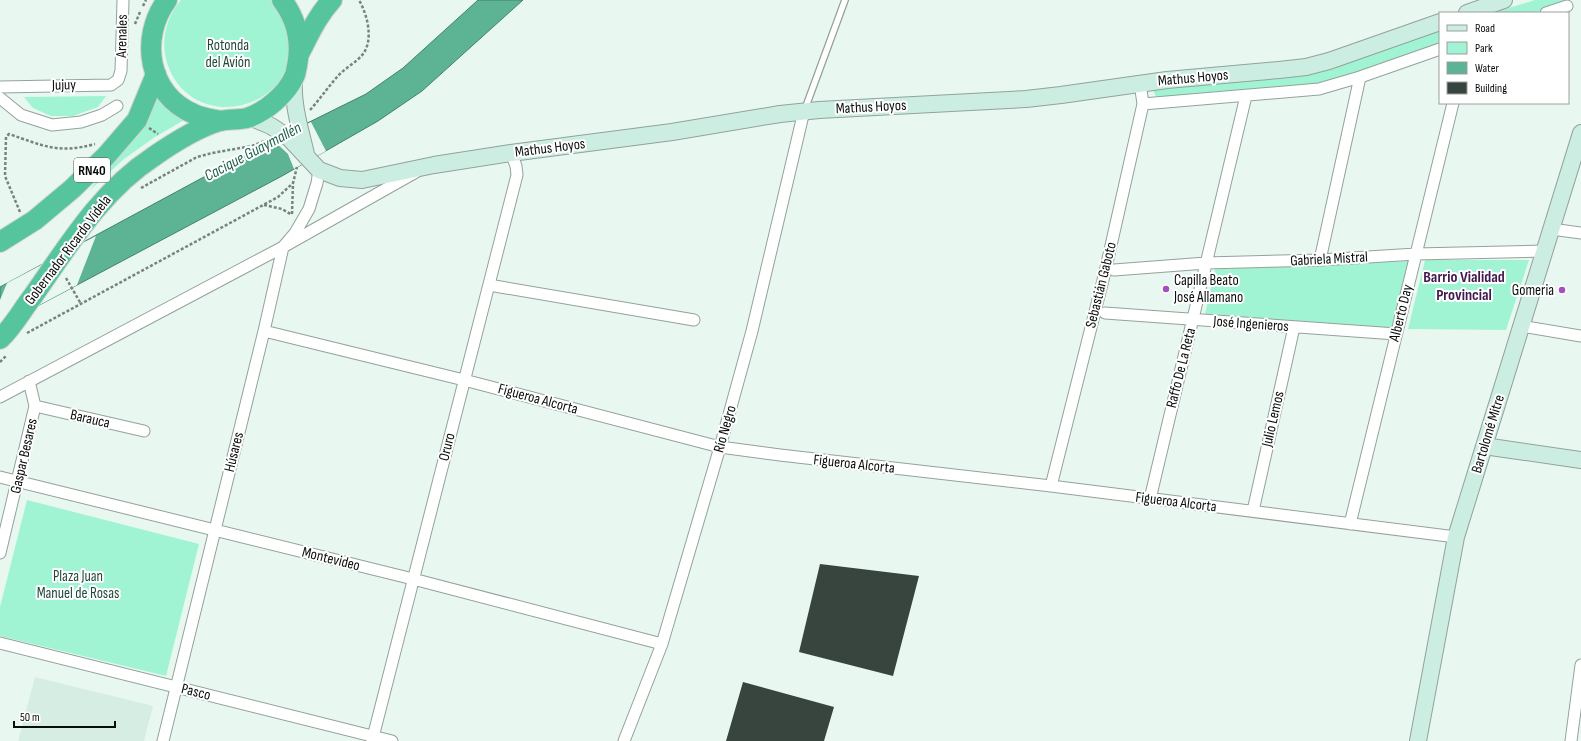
<svg xmlns="http://www.w3.org/2000/svg" width="1581" height="741" font-family="'Sofia Sans Condensed',sans-serif">
<style>
.built{fill:#d5ede2}
.green{fill:#a0f4d3}
.water{fill:#5db494;stroke:#44826b}
.pier{fill:#e8f8f1}
.building{fill:#38453f}
.lines{fill:none;stroke-linecap:round;stroke-linejoin:round}
.lane-casing{stroke:#93a29b;stroke-width:8}
.street-casing{stroke:#93a29b;stroke-width:13}
.secondary-casing{stroke:#93a29b;stroke-width:18}
.highway-casing{stroke:#d3d3d3;stroke-width:22}
.path{stroke:#78837e;stroke-width:2.5;stroke-dasharray:3 2;stroke-linecap:butt}
.lane{stroke:#fff;stroke-width:5.5}
.street{stroke:#fff;stroke-width:11}
.secondary{stroke:#ccede2;stroke-width:16}
.highway{stroke:#56c49d;stroke-width:20}
.poi-dot{fill:#a34fbd;stroke:#fff;stroke-width:1.5}
.labels{text-anchor:middle;dominant-baseline:central;stroke-width:4;stroke-linejoin:round;paint-order:stroke}
.shield{fill:#fff;stroke:#525654;stroke-width:1}
.shield-label{font-size:14px;font-weight:bold;fill:#080d0b}
.street-label{font-size:15px;fill:#080d0b;stroke:#fff}
.park-label{font-size:15px;fill:#21483a;stroke:#fff}
.poi-label{font-size:15px;fill:#080d0b;stroke:#fff;text-anchor:start}
.water-label{font-size:16px;font-style:italic;fill:#1d604a;stroke:#fff}
.neighbourhood-label{font-size:16px;font-weight:bold;fill:#421a4f;stroke:#fff}
</style>
<rect width="100%" height="100%" fill="#e8f8f1"/>
<path class="built" d="M35,677L153,706L144,741H18Z"/>
<path class="green" d="M181,0H274C277,4 282,8 284,12C287,18 287,29 288,36C289,42 292,51 291,57C290,66 284,76 278,83C243,123 179,112 166,59C161,38 167,16 181,0Z
M1535,0H1570L1534,13H1492Z
M1440,29V46L1315,86L1157,99L1151,86L1307,69Z
M157,91L186,119L155,137L124,159L89,191L141,123Z
M106,96L98,107L73,116H51L33,108L24,97Z
M1425,260H1529L1506,330L1408,329Z
M1413,261L1395,329L1205,314L1215,269Z
M27,500L199,544L166,676L0,636V607Z"/>
<path class="water" d="M478,0H523L422,91L378,121L282,176L0,326V287L265,144L366,94L403,68Z"/>
<path class="pier" d="M311,122L326,151L294,169L288,154L273,140Z
M96,236L77,285L0,326V300L7,283Z"/>
<path class="building" d="M820,564L919,576L893,676L799,652Z
M743,682L834,707L824,741H726Z"/>
<g class="lines">
<defs>
<path id="lane" d="M805,109L845,0"/>
<path id="street" d="M1546,13L1567,6
M0,87L111,85L118,80L121,71L123,0
M0,98L21,115L52,125L81,122L102,115L117,106
M1143,104L1319,89L1360,77L1440,49
M1551,229L1581,233
M1320,260L1360,77
M1114,270L1206,263L1320,260L1416,254L1545,251
M489,285L694,320
M1105,313L1396,334
M1521,326L1581,336
M264,331L464,380L720,447L780,455L1051,486L1456,537
M0,397L283,247L416,172
M35,406L144,431
M0,477L413,579L662,644
M1051,486L1105,272L1143,104L1140,83
M1150,499L1246,96
M1253,511L1294,327
M1350,524L1453,103
M0,553L35,406L29,381
M0,643L392,741
M163,741L264,331L283,247L295,233L309,209L317,183L319,170
M372,741L517,175L516,166L511,153
M624,741L662,644L720,447L752,331L804,111
M1571,741L1581,665"/>
<path id="secondary" d="M1467,13L1504,0
M294,77C292,104 300,128 306,154
M249,117L271,126L289,138L319,170L340,178L362,180L434,165L511,153L672,132L780,114L819,110L1026,99L1061,95L1167,80L1279,70L1306,67L1329,61L1440,22
M1484,446L1581,460
M1418,741L1456,537L1581,133"/>
<path id="highway" d="M167,0C139,38 148,95 194,114C202,118 212,119 221,121
M299,54C309,35 317,16 332,0
M0,242L35,220L72,189L106,156L137,120L156,74
M0,339C13,327 22,310 33,296C68,246 101,191 153,157C173,143 196,128 220,121C228,119 238,120 247,118C264,113 287,94 294,77C296,74 296,69 297,66C302,41 297,20 282,0"/>
</defs>
<use href="#lane" class="lane-casing"/>
<use href="#street" class="street-casing"/>
<use href="#secondary" class="secondary-casing"/>
<use href="#highway" class="highway-casing"/>
<path class="path" d="M143,6L146,0
M135,24L140,12
M310,110C320,99 328,87 338,76C345,68 357,62 363,54C374,39 367,14 359,0
M149,128L158,134
M141,188L197,157L212,153L252,146L267,140
M264,205L282,209L292,215
M20,212L5,176L6,137L9,134C44,146 58,154 95,144
M292,214L293,183
M66,278L81,304
M27,333L278,197L293,183L297,167
M0,362L7,355"/>
<use href="#lane" class="lane"/>
<use href="#street" class="street"/>
<use href="#secondary" class="secondary"/>
<use href="#highway" class="highway"/>
</g>
<g class="poi-dot">
<circle cx="1166" cy="289" r="4"/>
<circle cx="1562" cy="290" r="4"/>
</g>
<g class="labels">
<rect class="shield" x="74" y="158" width="36" height="24" rx="3"/>
<g class="shield-label">
<text x="92" y="170">RN40</text>
</g>
<g class="street-label">
<text transform="translate(122 36) rotate(-89)">Arenales</text>
<text transform="translate(1193 78) rotate(-5)">Mathus Hoyos</text>
<text transform="translate(64 85) rotate(-1)">Jujuy</text>
<text transform="translate(871 107) rotate(-3)">Mathus Hoyos</text>
<text transform="translate(550 148) rotate(-7)">Mathus Hoyos</text>
<text transform="translate(68 250) rotate(-53)">Gobernador Ricardo Videla</text>
<text transform="translate(1329 259) rotate(-3)">Gabriela Mistral</text>
<text transform="translate(1101 285) rotate(-76)">Sebastián Gaboto</text>
<text transform="translate(1401 313) rotate(-76)">Alberto Day</text>
<text transform="translate(1251 324) rotate(4)">José Ingenieros</text>
<text transform="translate(1181 368) rotate(-76)">Raffo De La Reta</text>
<text transform="translate(538 399) rotate(15)">Figueroa Alcorta</text>
<text transform="translate(90 419) rotate(13)">Barauca</text>
<text transform="translate(1273 419) rotate(-77)">Julio Lemos</text>
<text transform="translate(725 429) rotate(-74)">Río Negro</text>
<text transform="translate(1488 434) rotate(-73)">Bartolomé Mitre</text>
<text transform="translate(447 447) rotate(-76)">Oruro</text>
<text transform="translate(234 452) rotate(-76)">Húsares</text>
<text transform="translate(24 456) rotate(-77)">Gaspar Besares</text>
<text transform="translate(854 464) rotate(6)">Figueroa Alcorta</text>
<text transform="translate(1176 502) rotate(7)">Figueroa Alcorta</text>
<text transform="translate(331 559) rotate(14)">Montevideo</text>
<text transform="translate(196 692) rotate(14)">Pasco</text>
</g>
<g class="park-label">
<text x="228" y="45">Rotonda<tspan x="228" dy="17">del Avión</tspan></text>
<text x="78" y="576">Plaza Juan<tspan x="78" dy="17">Manuel de Rosas</tspan></text>
</g>
<g class="poi-label">
<text x="1174" y="280">Capilla Beato<tspan x="1174" dy="17">José Allamano</tspan></text>
<text x="1554" y="290" text-anchor="end">Gomeria</text>
</g>
<g class="water-label">
<text transform="translate(253 152) rotate(-28)">Cacique Guaymallén</text>
</g>
<g class="neighbourhood-label">
<text x="1464" y="277">Barrio Vialidad<tspan x="1464" dy="18">Provincial</tspan></text>
</g>
</g>
<rect x="1439" y="12" width="130" height="92" fill="#ffffff" stroke="#9c9e9d"/>
<rect x="1447" y="25" width="20" height="6" fill="#ccede2" stroke="#9c9e9d"/>
<text x="1475" y="32" font-size="12" fill="#080d0b">Road</text>
<rect x="1447" y="42" width="20" height="12" fill="#a0f4d3" stroke="#9c9e9d"/>
<text x="1475" y="52" font-size="12" fill="#080d0b">Park</text>
<rect x="1447" y="62" width="20" height="12" fill="#5db494" stroke="#9c9e9d"/>
<text x="1475" y="72" font-size="12" fill="#080d0b">Water</text>
<rect x="1447" y="82" width="20" height="12" fill="#38453f" stroke="#9c9e9d"/>
<text x="1475" y="92" font-size="12" fill="#080d0b">Building</text>
<path d="M14 721v6h101v-6" fill="none" stroke="#080d0b" stroke-width="2"/>
<text x="20" y="721" font-size="12" fill="#080d0b" stroke="#ffffff" stroke-width="3" paint-order="stroke">50 m</text>
</svg>
